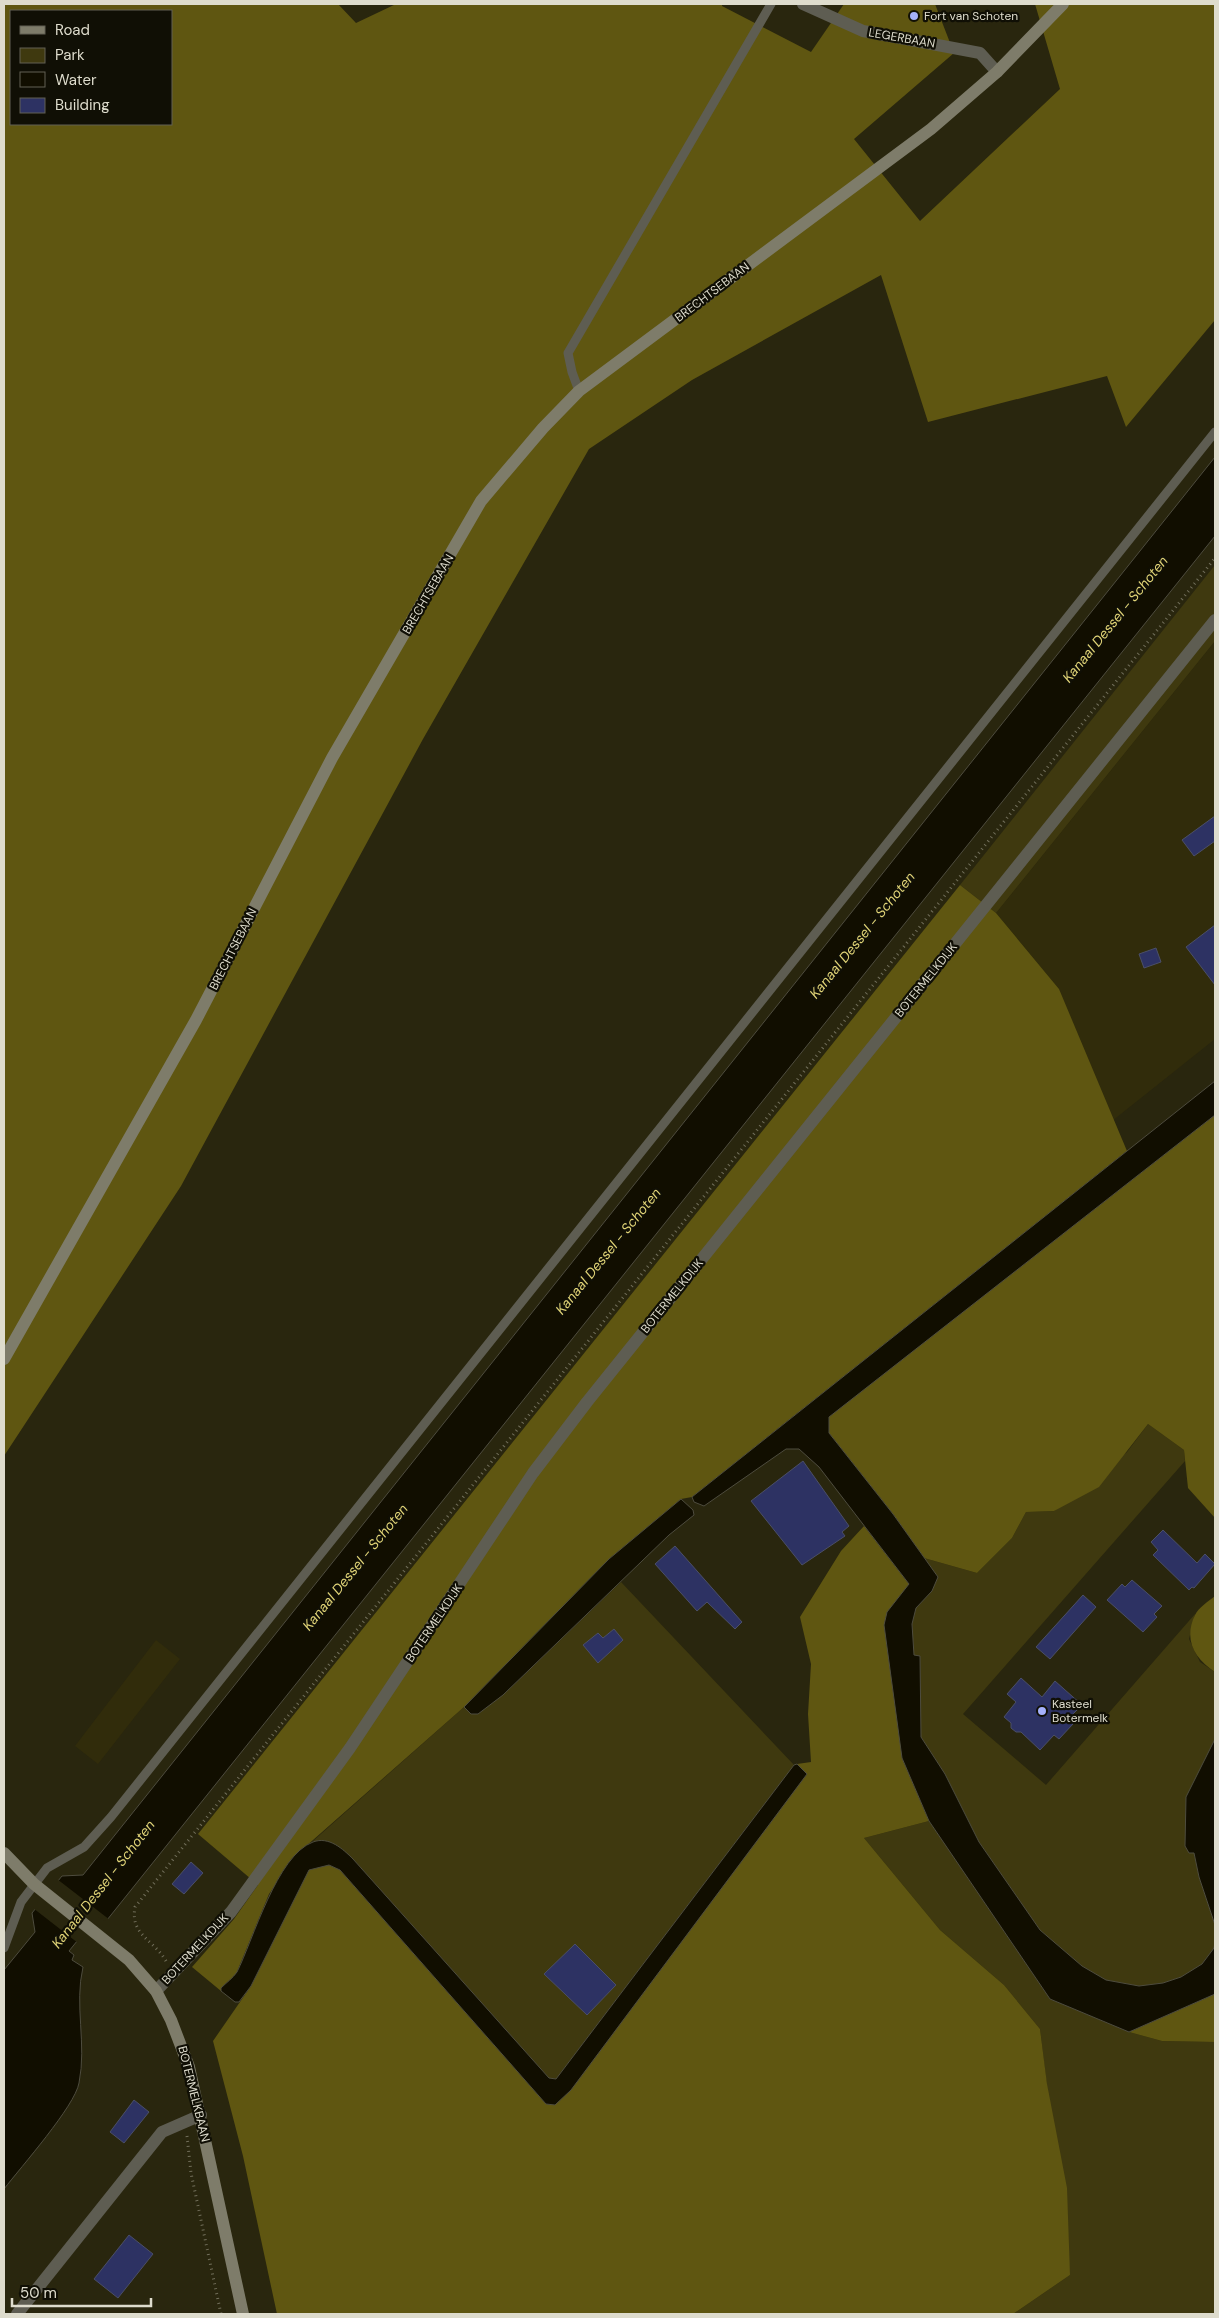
<svg xmlns="http://www.w3.org/2000/svg" width="1219" height="2318" font-family="'DM Sans',sans-serif">
<style>
.built{fill:#312c0b}
.green{fill:#3f390f}
.forest{fill:#5f5611;fill-rule:evenodd}
.water{fill:#110e00;stroke:#4e4c3e}
.pier{fill:#29260e}
.building{fill:#2d3263;stroke:#4b4f67}
.lines{fill:none;stroke-linecap:round;stroke-linejoin:round}
.path{stroke:#726f5b;stroke-width:3;stroke-dasharray:1 4;stroke-linecap:butt}
.lane{stroke:#5e5d52;stroke-width:9}
.street{stroke:#5e5d52;stroke-width:12}
.secondary{stroke:#7e7c6a;stroke-width:12}
.poi-dot{fill:#a5b1fc;stroke:#100f05;stroke-width:2}
.labels{text-anchor:middle;dominant-baseline:central;stroke-width:4.5;stroke-linejoin:round;paint-order:stroke}
.poi-label{font-size:12px;fill:#dedccd;stroke:#100f05;text-anchor:start}
.street-label{font-size:12px;fill:#dedccd;stroke:#100f05}
.water-label{font-size:14px;font-style:italic;fill:#e1d477;stroke:#100f05}
</style>
<rect width="100%" height="100%" fill="#29260e"/>
<path class="built" d="M1215,641V1039L1092,1137L1059,989L996,913Z
M156,1640L180,1659L98,1764L75,1746Z"/>
<path class="green" d="M1215,565V641L996,913L960,885Z
M1148,1424L1184,1450L1185,1461L963,1714L1046,1785L1195,1614L1189,1639L1200,1662L1215,1672V1739L1213,1743L1194,1853L1199,1877L1215,1925L1214,1948L1202,1964L1181,1977L1163,1983L1139,1986L1106,1980L1082,1966L1040,1930L979,1842L945,1774L921,1737L920,1656H914L912,1624L916,1608L932,1591L928,1564L924,1558L977,1573L1012,1538L1026,1512L1054,1511L1127,1452Z
M621,1582L794,1765L556,2079L549,2078L353,1859L313,1841L464,1707L471,1713L503,1695Z
M929,1821L1050,1999L1129,2032L1162,2041L1215,2042V2314H1013L1070,2275L1040,2029L1004,1985L940,1930L864,1838Z"/>
<path class="forest" d="M4,4H338L356,23L396,4H722V6L811,52L844,4H935L954,53L854,139L920,221L1060,89L1035,4H1215V320L1126,427L1107,376L928,422L881,275L692,380L589,449L423,739L181,1186L4,1456ZM11,11H171V124H11Z
M960,885L996,913L1059,989L1127,1151L692,1497L681,1499L609,1559L464,1707L296,1855L269,1894L236,1974L221,1988V1991L192,1967L234,1919L258,1885L198,1834Z
M1215,1115V1518L1188,1488L1184,1450L1148,1424L1099,1487L1054,1511L1026,1512L1012,1538L977,1573L924,1558L893,1514L829,1433V1416Z
M864,1526L909,1584L902,1758L929,1821L864,1838L940,1930L1004,1985L1040,2029L1047,2084L1067,2188L1070,2275L1013,2314H277L243,2156L213,2041L251,1986L309,1869L329,1865L340,1870L546,2104L807,1774L797,1764L811,1762L808,1714L811,1664L800,1617L841,1551Z
M1215,1596V1672C1195,1659 1183,1640 1195,1615C1198,1608 1209,1601 1215,1596Z
M1215,1994V2042L1162,2041L1129,2032Z"/>
<path class="water" d="M1215,457V536L107,1920L99,1914L69,1951L74,1955L72,1960L83,1967C74,2005 87,2044 79,2083C75,2106 21,2167 4,2189V1970L35,1932L32,1913L62,1876L83,1875Z
M1215,1081V1115L829,1417V1433L893,1514L938,1577L932,1591L916,1608L912,1624L914,1655L920,1656L921,1737L945,1774L979,1842L1040,1930L1082,1966L1106,1980L1139,1986L1163,1983L1181,1977L1202,1964L1214,1948L1215,1942V1994L1129,2032L1050,1999L929,1821L902,1758L884,1625L887,1612L909,1584L819,1467L799,1449H786L704,1506L694,1502L692,1497Z
M681,1499L693,1510L694,1515L669,1535L503,1695L478,1714H471L464,1707L609,1559Z
M1215,1739V1925L1199,1877L1194,1853H1189L1185,1846L1186,1797Z
M797,1764L807,1774L571,2090L555,2105L546,2104L340,1870L329,1865L309,1870L251,1986L239,2002H235L221,1991V1988C226,1983 233,1978 237,1972C253,1940 277,1855 313,1842C329,1836 343,1849 353,1859L549,2078L556,2079L794,1765Z"/>
<path class="pier" d="M57,1879L110,1920L107,1922L99,1917L78,1943L33,1908Z"/>
<path class="building" d="M1215,816V841L1194,856L1182,840Z
M1215,925V985L1186,947Z
M1156,948L1161,962L1144,968L1139,954Z
M803,1461L849,1526L842,1532L845,1536L802,1565L751,1501Z
M1163,1530L1197,1563L1205,1554L1215,1564L1194,1588L1192,1587L1189,1590L1153,1555L1158,1550L1151,1542Z
M675,1546L742,1622L735,1629L707,1602L697,1611L655,1564Z
M1132,1580L1162,1606L1154,1614L1157,1617L1143,1632L1107,1600L1122,1584L1125,1587Z
M1083,1595L1096,1607L1050,1659L1036,1647Z
M614,1629L623,1640L598,1663L583,1645L598,1633L603,1638Z
M1021,1678L1042,1697L1055,1681L1082,1705L1068,1719L1073,1724L1059,1739L1054,1735L1040,1750L1021,1732H1016L1011,1728V1723L1004,1717L1016,1702L1007,1694Z
M191,1862L203,1873L184,1894L172,1884Z
M575,1944L616,1985L587,2015L544,1974Z
M134,2100L149,2112L124,2143L110,2132Z
M129,2235L153,2254L118,2298L94,2279Z"/>
<g class="lines">
<path class="path" d="M166,1961C153,1939 130,1935 135,1907L1215,558
M187,2136L191,2173L221,2314"/>
<path class="lane" d="M579,391L572,372L568,353L771,4
M4,1948L21,1902L47,1868L84,1847L111,1817L1215,432"/>
<path class="street" d="M803,4L863,31L980,53L997,72
M156,1991L231,1912L350,1748L533,1473L587,1402L1215,620
M17,2314L162,2132L201,2115"/>
<path class="secondary" d="M4,1359L196,1020L332,758L481,501L543,428L579,391L931,129L997,72L1063,4
M4,1853L34,1884L129,1960L156,1991L171,2020L189,2067L243,2314"/>
</g>
<g class="poi-dot">
<circle cx="914" cy="16" r="5"/>
<circle cx="1042" cy="1711" r="5"/>
</g>
<g class="labels">
<g class="poi-label">
<text x="924" y="16">Fort van Schoten</text>
<text x="1052" y="1704">Kasteel<tspan x="1052" dy="14">Botermelk</tspan></text>
</g>
<g class="street-label">
<text transform="translate(902 38) rotate(10)">LEGERBAAN</text>
<text transform="translate(712 292) rotate(-37)">BRECHTSEBAAN</text>
<text transform="translate(428 594) rotate(-60)">BRECHTSEBAAN</text>
<text transform="translate(233 949) rotate(-63)">BRECHTSEBAAN</text>
<text transform="translate(926 980) rotate(-51)">BOTERMELKDIJK</text>
<text transform="translate(672 1296) rotate(-51)">BOTERMELKDIJK</text>
<text transform="translate(434 1623) rotate(-56)">BOTERMELKDIJK</text>
<text transform="translate(195 1949) rotate(-47)">BOTERMELKDIJK</text>
<text transform="translate(194 2094) rotate(76)">BOTERMELKBAAN</text>
</g>
<g class="water-label">
<text transform="translate(1115 619) rotate(-51)">Kanaal Dessel - Schoten</text>
<text transform="translate(862 935) rotate(-51)">Kanaal Dessel - Schoten</text>
<text transform="translate(608 1251) rotate(-51)">Kanaal Dessel - Schoten</text>
<text transform="translate(355 1567) rotate(-51)">Kanaal Dessel - Schoten</text>
<text transform="translate(103 1884) rotate(-52)">Kanaal Dessel - Schoten</text>
</g>
</g>
<rect width="1219" height="2318" fill="none" stroke="#dedccd" stroke-width="10"/>
<rect x="10" y="10" width="162" height="115" fill="#100f05" stroke="#626155"/>
<rect x="20" y="26" width="25" height="8" fill="#7e7c6a" stroke="#626155"/>
<text x="55" y="35" font-size="15" fill="#dedccd">Road</text>
<rect x="20" y="48" width="25" height="15" fill="#3f390f" stroke="#626155"/>
<text x="55" y="60" font-size="15" fill="#dedccd">Park</text>
<rect x="20" y="72" width="25" height="15" fill="#110e00" stroke="#626155"/>
<text x="55" y="85" font-size="15" fill="#dedccd">Water</text>
<rect x="20" y="98" width="25" height="15" fill="#2d3263" stroke="#626155"/>
<text x="55" y="110" font-size="15" fill="#dedccd">Building</text>
<path d="M12 2298v8h139v-8" fill="none" stroke="#dedccd" stroke-width="2.5"/>
<text x="20" y="2298" font-size="15" fill="#dedccd" stroke="#100f05" stroke-width="4" paint-order="stroke">50 m</text>
</svg>
